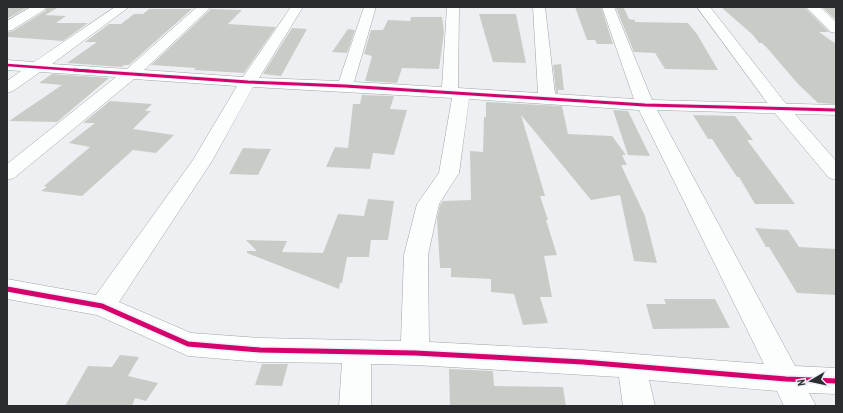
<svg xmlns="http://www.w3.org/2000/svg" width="843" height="413" font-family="'Archivo Narrow',sans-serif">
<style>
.building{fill:#c9ccc6}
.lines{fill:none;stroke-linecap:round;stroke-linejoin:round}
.minor-casing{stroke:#a2a5a7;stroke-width:1}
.tertiary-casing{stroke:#a2a5a7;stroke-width:1}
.minor{fill:#fcfdfd;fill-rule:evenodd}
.tertiary{fill:#fcfdfd;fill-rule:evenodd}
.cycleway-far2-casing{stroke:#e9f1f6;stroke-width:4}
.cycleway-far1-casing{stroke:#e9f1f6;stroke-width:5}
.cycleway-casing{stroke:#e9f1f6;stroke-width:8}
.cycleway-far2{stroke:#d6006c;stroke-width:2.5}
.cycleway-far1{stroke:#d6006c;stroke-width:3}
.cycleway{stroke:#d6006c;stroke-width:5}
</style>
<rect width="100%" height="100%" fill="#ecf0f3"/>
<path class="building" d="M7,7H28L7,19Z
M47,7H59L45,15L66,16L56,23H88L63,41L9,37L7,38V32L13,31L45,11Z
M575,7H601L613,44H597L595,40H587Z
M721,7H804L829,32H819L836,44V104L818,103L798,84L768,49L762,43H759L753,35Z
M822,7H836V20Z
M616,8H624L629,19L635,20V22L688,23L697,34L718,70L665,69L655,53L634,52Z
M149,9H192L129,65H124L122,67L67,63L97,42H85L109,24H121L134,14H143Z
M211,9L242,10L228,24L276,27L244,73L194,70L196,68L151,65Z
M479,14H516L526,63L493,62Z
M411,17H442L444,32L439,69L402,68L397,83L365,81L372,56L364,54L371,30H383L388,20L410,21Z
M292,28L307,29L281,76L263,74Z
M348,29L355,30L347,53L332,52Z
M561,64L564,90H558V93H556L553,65Z
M52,74L109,78L57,122L9,121L62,85L39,83Z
M362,95L394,96L390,109L407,110L394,155L373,153L370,169L326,167L335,147L348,148L353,104H360Z
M110,101L152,104L145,111H151L133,129L174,135L156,153L133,150L82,196L41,191L47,187L44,186L90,147L69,143L95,123H83Z
M486,102L562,106L568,134L612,136L626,155H622L627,165H621L645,216L657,263L634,261L620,195L591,200L521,115L545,196H540L548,220H546L557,255L544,256L552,297H540L548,323L523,325L514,294L491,292V279L451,277V268H440L437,218L440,205L443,201L471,200L470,151L483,152L484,117H486Z
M613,110L628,111L650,156L628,155Z
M693,115L735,116L753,140H747L795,204H755L739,177H737L712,139H708Z
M243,148L271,149L258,175L229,174Z
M368,199L394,201L388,240H371L369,257H347L342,283H340L339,289L247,253V251H257L246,240L287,241L282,252L323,253L338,214L364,216Z
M755,228L788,230L799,247L836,249V295L797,293L769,247H766Z
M664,299H715L730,328L653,329L646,304H666Z
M120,355L139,357L128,376L158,383L146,401L135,398L132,406H65L88,366L112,367Z
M262,364H288L282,386L255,385Z
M449,369L493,371L494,386L563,387L566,406H450Z"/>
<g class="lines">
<defs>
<path id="minor" d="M31,7H46L44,10L12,30L7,31V21Z
M115,7H129L52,64L127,69L197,7H211L144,70L243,77L291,7H303L259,78L339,81L364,7H376L354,82L442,87L447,7H459L458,88L538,93L533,7H545L555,94L634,99L602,7H614L652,100L836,105V115L657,110L795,366L836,368V394L809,393L816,406H784L777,391L649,380L655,406H623L619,377L415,365L371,364V406H339L342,363L260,362L188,356L97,315L7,299V279L96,295L193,160L237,86L134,79L14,178L7,180V164L116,77L40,72L13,91L7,93V81L21,71L7,70V60L34,62ZM253,87L452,98L439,173L417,204L404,255L401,341L260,338L191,333L119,302L212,161ZM469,99L639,110L764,364L583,350L429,342L428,255L439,204L459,173Z
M806,7H820L836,22V33L831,32Z"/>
<path id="tertiary" d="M697,7H710L786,104L836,161V180L829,178L774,112Z"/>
</defs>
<use href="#minor" class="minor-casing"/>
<use href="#tertiary" class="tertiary-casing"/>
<use href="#minor" class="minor"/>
<use href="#tertiary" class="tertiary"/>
<defs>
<path id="cycleway-far2" d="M7,65L89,71"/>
<path id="cycleway-far1" d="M74,70L248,82L345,86L645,105L836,110"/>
<path id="cycleway" d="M7,289L102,306L188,344L260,350L415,353L583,362L786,379L836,381"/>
</defs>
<use href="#cycleway-far2" class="cycleway-far2-casing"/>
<use href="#cycleway-far1" class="cycleway-far1-casing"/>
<use href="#cycleway" class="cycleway-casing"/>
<use href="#cycleway-far2" class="cycleway-far2"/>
<use href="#cycleway-far1" class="cycleway-far1"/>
<use href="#cycleway" class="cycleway"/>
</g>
<rect width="843" height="413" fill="none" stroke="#2a2d2f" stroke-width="16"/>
<g transform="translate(811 381) rotate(261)" stroke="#e9f1f6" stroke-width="3" paint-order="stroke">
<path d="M0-3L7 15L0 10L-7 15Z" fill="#2a2d2f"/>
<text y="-6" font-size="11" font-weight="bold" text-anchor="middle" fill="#2a2d2f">N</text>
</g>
</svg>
